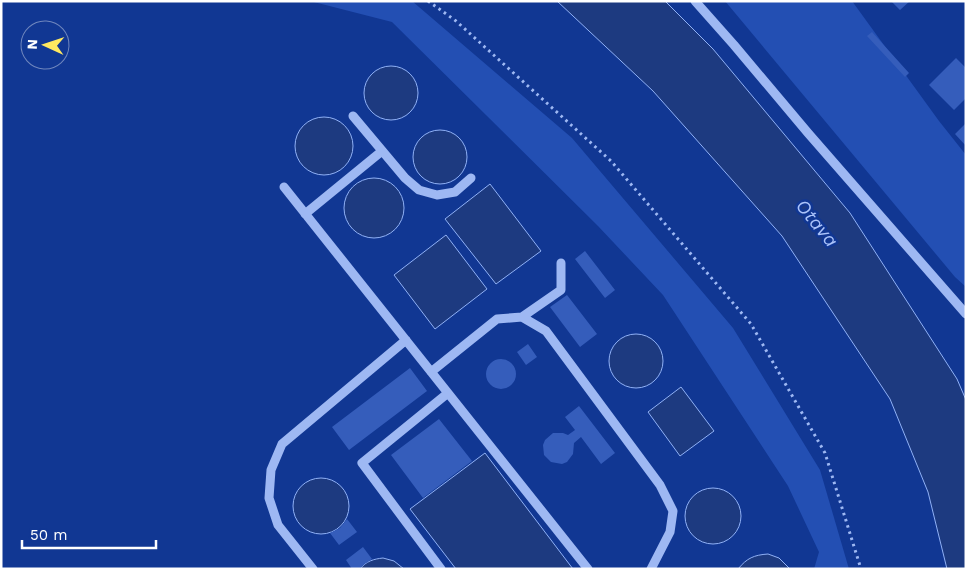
<svg xmlns="http://www.w3.org/2000/svg" width="967" height="570" font-family="'Work Sans',sans-serif">
<style>
.green{fill:#234fb3}
.water{fill:#1d3a80;stroke:#90b1f6}
.building{fill:#355dbb}
.lines{fill:none;stroke-linecap:round;stroke-linejoin:round}
.path{stroke:#9eb8f3;stroke-width:3;stroke-dasharray:2.5 4;stroke-linecap:butt}
.minor{stroke:#9eb8f3;stroke-width:9}
.labels{text-anchor:middle;dominant-baseline:central;stroke-width:5;stroke-linejoin:round;paint-order:stroke}
.water-label{font-size:19px;font-style:italic;fill:#abc3fa;stroke:#113793}
</style>
<rect width="100%" height="100%" fill="#113793"/>
<path class="green" d="M310,1H412L572,138L733,328L820,470L849,569H814L819,552L788,486L663,295L598,226L392,22Z
M725,1H852L939,121L966,155V287L955,277Z"/>
<path class="water" d="M557,1H665L713,49L850,213L957,379L966,400V569H947L928,492L890,399L782,236L653,91Z
M364 93a27 27 0 1 1 54 0a27 27 0 1 1-54 0Z
M295 146a29 29 0 1 1 58 0a29 29 0 1 1-58 0Z
M413 157a27 27 0 1 1 54 0a27 27 0 1 1-54 0Z
M344 208a30 30 0 1 1 60 0a30 30 0 1 1-60 0Z
M490,184L541,251L496,284L445,219Z
M446,235L487,289L435,329L394,275Z
M609 361a27 27 0 1 1 54 0a27 27 0 1 1-54 0Z
M681,387L714,431L680,456L648,412Z
M485,453L573,569H456L410,509Z
M293 506a28 28 0 1 1 56 0a28 28 0 1 1-56 0Z
M685 516a28 28 0 1 1 56 0a28 28 0 1 1-56 0Z
M768,554L779,558L790,569H738C747,558 754,555 768,554Z
M383,558L394,561L404,569H360C366,561 374,559 383,558Z"/>
<path class="building" d="M891,1H910L900,10Z
M872,32L909,73L905,77L867,36Z
M956,58L966,68V98L954,110L929,85Z
M966,123V146L955,134Z
M585,251L615,290L605,298L575,259Z
M567,295L597,334L580,347L550,307Z
M528,344L537,357L526,365L517,352Z
M486 374a15 15 0 1 1 30 0a15 15 0 1 1-30 0Z
M410,368L427,391L349,450L332,427Z
M579,406L615,453L601,464L581,437L574,443L573,454L567,462L562,464L551,462L544,455L543,445L545,440L553,433H563L568,435L575,430L565,417Z
M439,419L472,461L423,498L391,455Z
M347,519L357,532L339,545L330,533L340,528Z
M363,547L372,559L363,565L360,569H352L346,560Z"/>
<g class="lines">
<path class="path" d="M428,1L456,21L611,161L751,324L825,453L861,569"/>
<path class="minor" d="M695,1L734,45L808,133L966,314
M353,116L405,178L419,190L437,195L455,192L471,178
M284,187L588,569
M305,214L382,151
M522,317L561,290V263
M431,372L497,319L522,317L546,331L660,485L673,511L670,532L651,569
M313,569L278,525L269,498L271,470L282,444L406,340
M441,569L362,463L448,393"/>
</g>
<g class="labels">
<g class="water-label">
<text transform="translate(817 223) rotate(51)">Otava</text>
</g>
</g>
<rect width="967" height="570" fill="none" stroke="#ffffff" stroke-width="5"/>
<g transform="translate(45 45) rotate(273)"><circle r="24" fill="#113793" stroke="#7087be"/>
<path d="M0-4L9 19L0 12L-9 19Z" fill="#ffe860"/>
<text y="-8" font-size="14" font-weight="bold" text-anchor="middle" fill="#ffffff">N</text>
</g>
<path d="M22 540v8h134v-8" fill="none" stroke="#ffffff" stroke-width="2.5"/>
<text x="30" y="540" font-size="15" fill="#ffffff" stroke="#113793" stroke-width="4" paint-order="stroke">50 m</text>
</svg>
